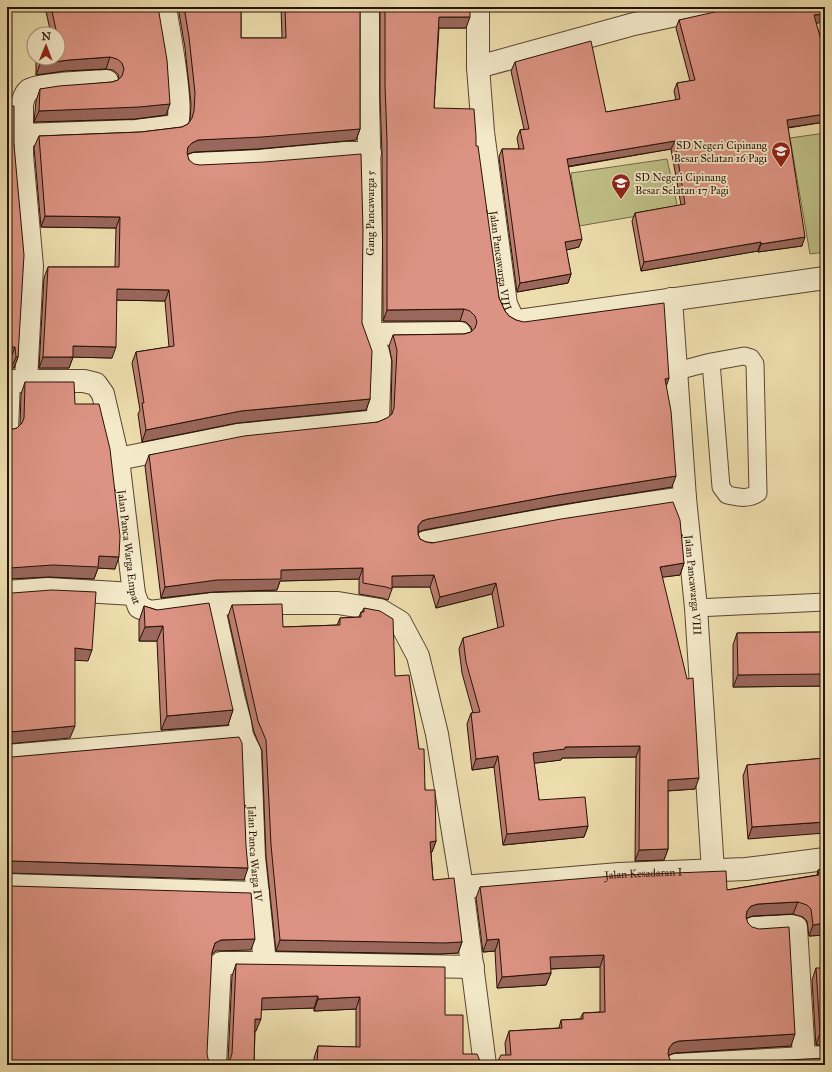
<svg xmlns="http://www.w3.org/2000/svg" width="832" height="1072" font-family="'IM FELL Great Primer',serif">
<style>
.green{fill:#bfbf86;stroke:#726846}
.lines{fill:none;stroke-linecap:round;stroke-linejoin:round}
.service-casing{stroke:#584530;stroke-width:19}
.minor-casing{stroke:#584530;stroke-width:24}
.service{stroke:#f4eaca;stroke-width:17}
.minor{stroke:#f4eaca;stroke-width:22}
.wall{fill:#bd7e71;stroke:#261206}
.shaded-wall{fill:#9a675c;stroke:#261206}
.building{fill:#dc9383;stroke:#261206}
.labels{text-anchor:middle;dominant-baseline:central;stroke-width:3.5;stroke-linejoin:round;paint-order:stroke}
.poi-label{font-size:11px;fill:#261206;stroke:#f4eaca;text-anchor:end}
.street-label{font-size:11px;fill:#261206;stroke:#f4eaca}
</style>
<rect width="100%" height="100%" fill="#eedeae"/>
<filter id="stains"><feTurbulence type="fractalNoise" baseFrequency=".005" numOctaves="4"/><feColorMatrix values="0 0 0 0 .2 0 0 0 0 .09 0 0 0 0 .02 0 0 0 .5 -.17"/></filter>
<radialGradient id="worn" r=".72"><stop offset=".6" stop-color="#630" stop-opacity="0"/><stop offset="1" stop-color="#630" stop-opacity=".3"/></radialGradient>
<path class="green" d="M825,133V252L810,254L790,138Z
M667,159L678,209L579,226L571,173Z"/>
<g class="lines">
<defs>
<path id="service" d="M677,371L711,362L744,356L751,358L755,364L758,493C748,500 738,497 727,495L721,487L711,362
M696,608L825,602"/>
<g id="minor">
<path id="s1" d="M478,7V67L483,132L506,304L512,317L518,321L825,278"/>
<path d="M478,67L634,24L713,7"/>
<path d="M22,135L136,131L176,126C185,114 168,26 165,7"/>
<path d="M195,164L259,161L345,153H370"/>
<path id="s2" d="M671,299L685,498L696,608L713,871"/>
<path d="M370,334L460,333"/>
<path id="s3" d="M7,381H84L96,384L103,394L118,459L134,594L139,607L150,612L213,604L249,603H338L380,610L400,622L418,656L437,734L462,887L485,1065"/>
<path d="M26,381L32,266L22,155V104C24,98 24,94 29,90C37,84 93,82 107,81"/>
<path d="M7,429L9,381"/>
<path d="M118,459L238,435L369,422L378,418L380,361L378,352L370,334L371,241L368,96V7"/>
<path d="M426,542C512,525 598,510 685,498"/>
<path d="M7,592L48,589L134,594"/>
<path id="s4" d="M213,604L234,700L240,722L242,736L250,752L254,857L265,963H221L220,964L215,1065"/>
<path d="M7,756L242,736"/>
<path d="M7,885L258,893"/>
<path id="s5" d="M462,887L619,874L746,869L825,859"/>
<path d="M754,928L791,926L796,927L804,1058"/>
<path d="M265,963L473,967"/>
<path d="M676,1065L825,1057"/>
</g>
</defs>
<use href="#service" class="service-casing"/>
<use href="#minor" class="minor-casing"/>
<use href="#service" class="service"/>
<use href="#minor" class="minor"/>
</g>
<path class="wall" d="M45,7H158L166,115L135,119L34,122L36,101L40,89L112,82L118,80L119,79L118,74L113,70L106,69L65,71L36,75V58H58V34H51Z
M178,7H241V38H282L281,7H360V129L356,140L258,149L194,152L188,154L187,155L189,160L362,323L370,399L366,410L237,423L142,442L138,414L140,410L132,363L136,352L169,347L165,301L116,300L112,358L73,357L69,368H39L44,278L48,267H115L116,228L41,227L34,147L39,136L141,132L182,127L188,124L190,121L191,104L185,48Z
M380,7H470L466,28H439L434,108L476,146L499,298L505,311L509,316L516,320L669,378L666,385L672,487L553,506L424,530L418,532V534L420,539L426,542L684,563L680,575L662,577L695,789L668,791V849L664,860L635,861L636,757L562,758L561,760L534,763L539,800L588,826L584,837L503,845L494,767L472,770L467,724L471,713H473L462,673L459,649L463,638L498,628L492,594L436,608L430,587H392V589L388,600L382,598L359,594V579L280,581L277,590L213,592L161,598L145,466L149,455L378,422L387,418L391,415L392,361L389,346L393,335L464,334L471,332L472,331L471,327L466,322L460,321H383L382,153L380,96Z
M764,9L816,23L825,54V122L788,128L802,246L758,252V251L641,271L632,221L635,213L681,205L671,149L568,167L579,247L566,250L571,274L568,283L517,292L499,157L502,149H519L517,138L520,130L524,129L511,71L515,62L606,112L676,100L674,91L677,83L690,81L676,28L679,20L732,12Z
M7,106L14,145L18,357L14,368H11V358H7Z
M25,382L75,404L115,569L98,568L94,579L49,577L7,579V428L10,430L17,428L20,426L21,394Z
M232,605L283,627L337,625L340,618L359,617L361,612H362L364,608L395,676L419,749L425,790L436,841L432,852H431L433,880L462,942L458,953L440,954L276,951L266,856L262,751L254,732L228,616Z
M144,606L157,610L233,710L228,725L161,730L157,641H139V621Z
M825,632V683L824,686L733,687V645L737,633Z
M825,758L748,839L743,776L747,765Z
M825,869V935L809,936L807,921L803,917L793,914L753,916L746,918L791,1046L675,1053L668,1055L497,1063L506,1055L505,1043L509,1031L559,1028L561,1020L580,1019L583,1013L600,1012V967L550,969L551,973L546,985L497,988L495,951L483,952L476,898L480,887L727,890L817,875L818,870Z
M236,964L445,1015L463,1054L480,1061L484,1064L487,1065H314V1058L318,1046L356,1047V1009L314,1011V1008L261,1009L256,1031H255L254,1065L225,1064L228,1062L232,976Z
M816,968L825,1045H816L812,980Z"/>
<path class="shaded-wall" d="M825,14V22L811,24L814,15Z
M439,17H470L466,28H435Z
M110,57L106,69L65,71L36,75L40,64L69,60Z
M170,104L166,115L135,119L34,122L39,111Z
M825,114V122L784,128L787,120Z
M360,129L356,140L258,149L194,152L188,154L184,159L188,147L192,143L198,140Z
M675,141L671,149L564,167L567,159Z
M45,216L120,217L116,228L41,227Z
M805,237L802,246L758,252L761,244Z
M582,239L579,247L562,251L565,242Z
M761,242L758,251L641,271L644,262Z
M571,274L568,283L517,292L520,283Z
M117,289L169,290L165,301L113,300Z
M464,309L460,321H383L387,310Z
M73,346L116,347L112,358L69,357Z
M7,347H15L11,358H7Z
M16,357H18L14,368H11Z
M43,357H73L69,368H39Z
M669,378L665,390V379Z
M370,399L366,410L237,423L142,442L146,430L241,411Z
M676,476L672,487L553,506L424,530L418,532V526L422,521L428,519L557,495Z
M99,556L119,557L115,569L98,568L94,579L49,577L7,579V569L10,568Z
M684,563L680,575L656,578L660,567Z
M363,568L359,579L280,581L277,590L213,592L161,598L165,587L281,570Z
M434,575L430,587H388L392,576Z
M496,583L492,594L436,608L440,597Z
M163,626L157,641H139L145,627Z
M75,648L92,650L88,661L70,660Z
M825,673V683L824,686L733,687L738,675Z
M233,710L228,725L161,730L167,716Z
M75,726L70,738L7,744V733L10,732Z
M640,746L636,757L562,758L561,760L529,764L533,753L565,747Z
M498,756L494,767L472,770L476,759Z
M699,778L695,789L664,791L668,780Z
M825,822V833L748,839L752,827Z
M588,826L584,837L503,845L507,834Z
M436,841L432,852L426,853L430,842Z
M668,849L664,860L635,861L639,850Z
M12,861L248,868L244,880L7,873V862Z
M798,902L793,914L753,916L747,918L743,923L747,911L751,906L758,904Z
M825,923V935L809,936L813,925Z
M255,939L251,950L216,951L211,955L215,943L221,940Z
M499,939L495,951L483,952L487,940Z
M280,940L462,942L458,953L440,954L276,951Z
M604,955L600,967L545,969L550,957Z
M551,973L546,985L497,988L502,977Z
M318,996L314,1008L258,1010L262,998Z
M360,997L356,1009L314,1011L318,999Z
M255,1019H261L256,1031H251Z
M820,1033H825V1045H816Z
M795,1034L791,1046L675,1053L669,1055L665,1060L669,1048L673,1043L679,1041Z"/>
<path class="building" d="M51,7H158L167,60L170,104L139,107L39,111L40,89L59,86L112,82L118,80L122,76L124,69L122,63L117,59L110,57L69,60L40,64V58H58V43L60,44L58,34H57Z
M184,7H241V38H286L285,7H360V129L262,137L198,140L192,143L188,147L187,153L189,160L194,164L200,165L264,162L361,154L363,230L362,323L372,351L370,399L241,411L146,430L142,403H144L136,352L174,346L169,290L117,289L116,347L73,346V357H43L48,267H119L120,217L45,216L39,136L141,132L182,127L188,124L192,118L194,111L195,93L189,37Z
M385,7H470V17H439L434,108L474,109L476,136V146H478L499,298L505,311L509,316L516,320L524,322L664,303L669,378L665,379L671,411L676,476L557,495L428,519L422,521L418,526V534L420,539L426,542L432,543L561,519L673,502L680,520L684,563L660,567L687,679L693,678L699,778L668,780V849L639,850L640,746L565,747V749L533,753L539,800L585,797L588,826L507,834L498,756L476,759L471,713L480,712L466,662L463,638L504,626L496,583L440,597L434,575L392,576V589L386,587L363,583V568L281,570V579L217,580L165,587L149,455L244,436L378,422L387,418L392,414L394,408L397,350L393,335L464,334L471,332L475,328L477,322L475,316L470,311L464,309L387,310V141L385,85Z
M728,7H731L732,12L751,7H764V9L772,7H825V14L814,15L825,54V114L787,120L805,237L761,244V242L644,262L635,213L685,204L675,141L567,159L582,239L565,242L571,274L520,283L502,149H524L520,130L529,129L515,62L591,41L606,112L680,99L677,83L695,80L679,20L719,11Z
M7,106H14V145L24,255L18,357H16L15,347H7Z
M25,382H74L75,404H99L110,449L120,536L119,557L99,556L98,567L53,565L10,568L7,569V428L10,430L17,428L22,423L24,418Z
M52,590L96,592L92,650L75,648V726L10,732L7,733V592L12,593Z
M209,603L233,710L167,716L163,626L145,627L144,606L157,610Z
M282,604L283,627L340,625V618L361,617V612H364V608L380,611L393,619L395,676L409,675L419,749H424L425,790H435L436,841L430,842L433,880L454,878L462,942L444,943L280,940L271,845L266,740L258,721L232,605Z
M825,632V674L738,675L737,633Z
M239,737L242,743L246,846L248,868L12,861L7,862V756L12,757Z
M825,758V822L752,827L747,765Z
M825,869V923L813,925L811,909L807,905L798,902L758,904L751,906L747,911L746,917L748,923L752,927L759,929L789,927L795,1034L679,1041L673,1043L669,1048L668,1054L670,1060L675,1064L678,1065H492L497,1063L501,1055H511L509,1031L562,1028L561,1020L583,1019V1013L605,1012L604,955L550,957L551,973L502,977L499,939L487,940L480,887L624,875L726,871L727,890L819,875L818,870Z
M7,884L11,886L251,893L255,939L221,940L215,943L212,952L207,1053L208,1059L212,1063L217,1065H7Z
M236,964L445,967V1015H463V1054H477L480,1061L484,1064L487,1065H317L318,1046L360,1047V997L318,999V996L262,998L261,1019H255L254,1065H221L225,1064L230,1060L232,1054Z
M816,968H825V1033H820Z
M825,1058V1065H693Z"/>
<defs>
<symbol id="school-pin" viewBox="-11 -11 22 30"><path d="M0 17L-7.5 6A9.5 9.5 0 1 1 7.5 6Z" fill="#8f2418" stroke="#f4eaca"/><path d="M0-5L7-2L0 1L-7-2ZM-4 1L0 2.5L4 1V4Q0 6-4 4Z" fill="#fff"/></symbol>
</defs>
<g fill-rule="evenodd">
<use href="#school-pin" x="770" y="140" width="22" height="30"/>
<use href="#school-pin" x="610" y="172" width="22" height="30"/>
</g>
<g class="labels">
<g class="poi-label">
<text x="767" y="145">SD Negeri Cipinang<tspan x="767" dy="13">Besar Selatan 16 Pagi</tspan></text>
<text x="635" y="177" text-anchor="start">SD Negeri Cipinang<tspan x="635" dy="13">Besar Selatan 17 Pagi</tspan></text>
</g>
<g class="street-label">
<text transform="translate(370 213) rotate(-90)">Gang Pancawarga 5</text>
<text stroke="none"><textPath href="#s1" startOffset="255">Jalan Pancawarga VIII</textPath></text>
<text stroke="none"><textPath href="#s3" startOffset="257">Jalan Panca Warga Empat</textPath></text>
<text stroke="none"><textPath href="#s2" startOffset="287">Jalan Pancawarga VIII</textPath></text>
<text stroke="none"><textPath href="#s4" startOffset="255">Jalan Panca Warga IV</textPath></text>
<text stroke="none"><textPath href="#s5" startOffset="182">Jalan Kesadaran I</textPath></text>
</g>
</g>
<rect width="832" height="1072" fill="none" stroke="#eedeae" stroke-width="24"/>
<rect x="8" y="8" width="816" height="1056" fill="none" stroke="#261206" stroke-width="2"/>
<rect x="12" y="12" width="808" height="1048" fill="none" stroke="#261206"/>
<g transform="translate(46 46) rotate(1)"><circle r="19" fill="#f4eaca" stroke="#a2947c"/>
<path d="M0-3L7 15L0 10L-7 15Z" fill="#8f2418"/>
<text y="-6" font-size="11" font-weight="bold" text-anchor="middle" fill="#261206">N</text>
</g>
<rect width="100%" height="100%" filter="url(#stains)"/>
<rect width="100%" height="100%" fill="url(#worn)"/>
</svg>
